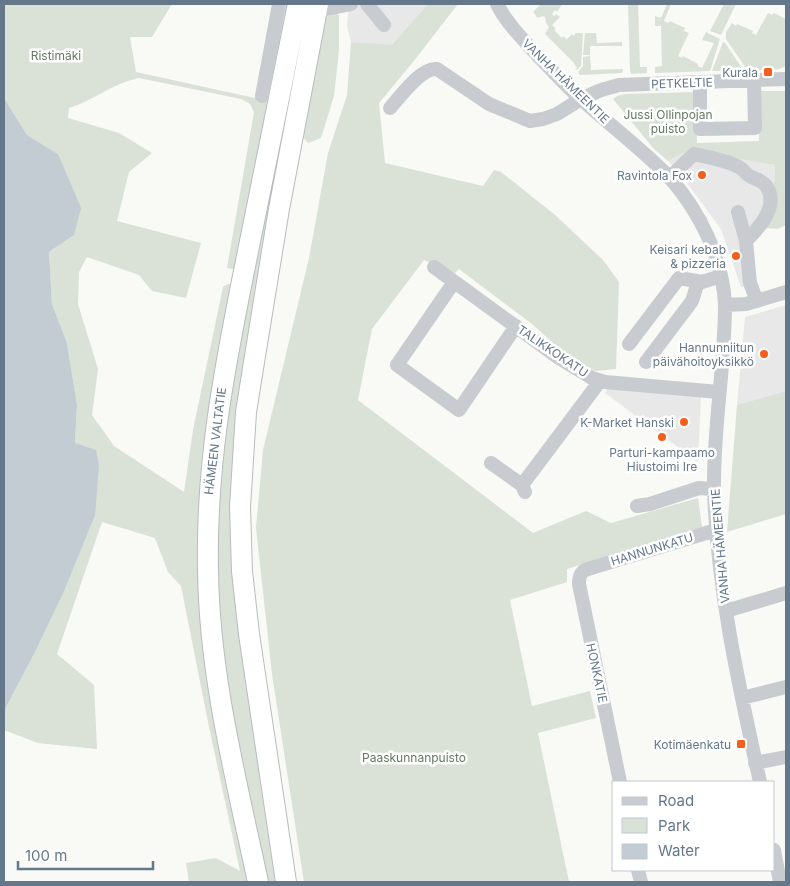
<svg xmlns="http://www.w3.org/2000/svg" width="790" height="886" font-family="Inter,sans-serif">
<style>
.built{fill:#e7e8e7}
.green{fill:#dae1d7}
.water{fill:#c2ccd2}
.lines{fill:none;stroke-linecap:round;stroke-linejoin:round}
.highway-casing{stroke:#b8bcc0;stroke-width:22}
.minor{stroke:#c8ccd0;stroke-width:14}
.highway{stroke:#fff;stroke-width:20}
.poi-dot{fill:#f45d1b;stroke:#fff;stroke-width:2}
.labels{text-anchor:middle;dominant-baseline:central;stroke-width:5;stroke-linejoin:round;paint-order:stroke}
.park-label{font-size:12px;fill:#647a61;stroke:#fff}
.poi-label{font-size:12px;fill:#65778a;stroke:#fff;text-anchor:end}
.street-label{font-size:12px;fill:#65778a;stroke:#fff}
</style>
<rect width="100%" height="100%" fill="#f9f9f6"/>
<path class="built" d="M349,4H428L392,46L351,42L347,26Z
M688,151L775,165L773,205L748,245L753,285L741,287L721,229L684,179L668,161Z
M786,305V391L737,405L745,317Z
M610,385L701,396L698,462L605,393Z"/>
<path class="green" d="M4,4H172L152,37H130L136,72L268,101L281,4H291L238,270L227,268L254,112L250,104L241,99L139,78C113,83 93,101 69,108L68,118L119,133L152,153L129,172L117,221L201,243L186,298L152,291L139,275L87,257L79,272L78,304L98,369L92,415L114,446L184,492L193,430L223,287L228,284H234L202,496L251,882H189L186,863L216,858L240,871L209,727L181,586L168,572L155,538L102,522L57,654L94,685L97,749L38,743L4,730V711L34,654L75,444L77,405L67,343L52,304L49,252L74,235L58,154L27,135L4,98Z
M305,4H312L237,437L280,882H264L247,804L217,627L215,506L235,349Z
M428,4H458L413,62L379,103L385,163L483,186L494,170L501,172L554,214L603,260L619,282L616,369L596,371L583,365L562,351L532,324L459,269L455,273L424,260L372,329L358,400L533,533L586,511L611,523L698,498L702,527L567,569V582L510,600L532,706L590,691L596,718L538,733L569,882H304L272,674L256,528L263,450L309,258L328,153L347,95L351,42L392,45Z
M541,4H562L557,12L555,10L552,14L554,16L556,14L560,17L552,25L556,29L554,30L562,38L563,36L567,39L572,34L573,36L576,33H583L581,66L577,70L575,69L577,68L573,62L545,34L549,27L546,23L545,17L543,16L537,18L535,14L533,12Z
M628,4H638L640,67H647V73L631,74L630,69Z
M667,4H671L664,21L668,23L670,21L685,28L684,31L689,33L678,56L682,58L683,56L698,64V66L702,68L714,43L702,40L706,32L720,39L710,71L655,73V67L662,66L661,26H655V16L661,18Z
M724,4H736L721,35L710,31Z
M334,13L339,15V50L334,96L321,138L308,143L303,137L326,17Z
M768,13L772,15L774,13L786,19V66L779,69L771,70V67H765V70L748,71L726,39V32L732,23L736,26L737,24L753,31L752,33L756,35Z
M585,33H596L597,43L622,42V46H590V55H583Z
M723,42L725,43L744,71H712Z
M590,56L591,70L623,69L622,73L580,75L578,72L583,66V57Z
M760,91H786V225L778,229L764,228L773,205L775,165L688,151L668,161L654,149L613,99L617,96L625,94L696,92L697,143L759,141Z
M786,391V514L727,532L737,405Z"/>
<path class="water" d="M4,98L27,135L58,154L81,208L74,235L49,252L52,304L67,343L77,405L75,443L96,450L99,466L95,515L64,591L34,654L4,711Z"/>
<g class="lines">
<defs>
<path id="highway" d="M258,882C236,779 209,675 208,569C206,466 223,376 243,276C262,185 280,94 298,4
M286,882L249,634L242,571L240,507L246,412L255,356L279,209L318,4"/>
</defs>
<use href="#highway" class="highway-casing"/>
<path class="minor" d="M367,4L384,25
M497,4C507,24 524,40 539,57C553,71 567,87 582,100C611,126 643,150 670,178C700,212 723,259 725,305C725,367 713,428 714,490C717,589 739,686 760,782
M317,11L351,4
M700,82V129L755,128L754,80
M262,96L279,4
M390,108C400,97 421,67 437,69L489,104L530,121L543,119L557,114L581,99L601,90L619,85L786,79
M669,178L694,154C708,157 726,160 739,167C743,169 744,172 748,175C754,179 763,180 767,187C779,207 758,229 746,241
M738,212L746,241L750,283L757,301
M434,267L559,358L592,378L605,382L719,392
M454,282L397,365L459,410L516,326
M725,305L746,304L786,292
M629,344L679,278L702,282L721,276
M646,362L692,301L698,282
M491,463L522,485L525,492
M522,485L600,381
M637,506L650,504L699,488L714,489
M726,611L786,593
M742,698L786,687
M755,763L786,757
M620,782L579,584C579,576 581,571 588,569L716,530
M774,850L780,882
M638,870L641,882"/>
<use href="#highway" class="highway"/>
</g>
<g class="poi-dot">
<rect x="763" y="67" width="10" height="10" rx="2.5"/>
<circle cx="702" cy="175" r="5"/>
<circle cx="736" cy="256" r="5"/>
<circle cx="764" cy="354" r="5"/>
<circle cx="684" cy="422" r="5"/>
<circle cx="662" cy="437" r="5"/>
<rect x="736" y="739" width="10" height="10" rx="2.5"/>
</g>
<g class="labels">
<g class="park-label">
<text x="56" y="55">Ristimäki</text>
<text x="668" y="114">Jussi Ollinpojan<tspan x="668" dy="14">puisto</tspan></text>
<text x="414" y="757">Paaskunnanpuisto</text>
</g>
<g class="poi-label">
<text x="758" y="72">Kurala</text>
<text x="692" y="175">Ravintola Fox</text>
<text x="726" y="249">Keisari kebab<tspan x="726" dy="14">&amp; pizzeria</tspan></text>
<text x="754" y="347">Hannunniitun<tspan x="754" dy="14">päivähoitoyksikkö</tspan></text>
<text x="674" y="422">K-Market Hanski</text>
<text x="662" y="452" text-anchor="middle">Parturi-kampaamo<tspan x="662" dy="14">Hiustoimi Ire</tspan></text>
<text x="731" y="744">Kotimäenkatu</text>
</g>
<g class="street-label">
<text transform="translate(566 81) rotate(44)">VANHA HÄMEENTIE</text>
<text transform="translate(682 83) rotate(-2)">PETKELTIE</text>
<text transform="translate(553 351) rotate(34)">TALIKKOKATU</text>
<text transform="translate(215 441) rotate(-83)">HÄMEEN VALTATIE</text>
<text transform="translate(720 546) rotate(-95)">VANHA HÄMEENTIE</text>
<text transform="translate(652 549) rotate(-17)">HANNUNKATU</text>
<text transform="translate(597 673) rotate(78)">HONKATIE</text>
</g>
</g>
<rect width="790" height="886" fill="none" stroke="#65778a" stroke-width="10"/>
<rect x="612" y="781" width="162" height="90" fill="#ffffff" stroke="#c1c9d0"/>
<rect x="622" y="797" width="25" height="8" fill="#c8ccd0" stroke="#c1c9d0"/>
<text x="658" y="806" font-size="15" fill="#65778a">Road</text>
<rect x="622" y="818" width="25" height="15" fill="#dae1d7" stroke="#c1c9d0"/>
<text x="658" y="831" font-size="15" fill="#65778a">Park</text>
<rect x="622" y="844" width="25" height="15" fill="#c2ccd2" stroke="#c1c9d0"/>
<text x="658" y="856" font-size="15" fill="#65778a">Water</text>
<path d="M18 861v8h135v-8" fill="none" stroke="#65778a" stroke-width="2.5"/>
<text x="25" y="861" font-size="15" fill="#65778a" stroke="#ffffff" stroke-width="4" paint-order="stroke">100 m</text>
</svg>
